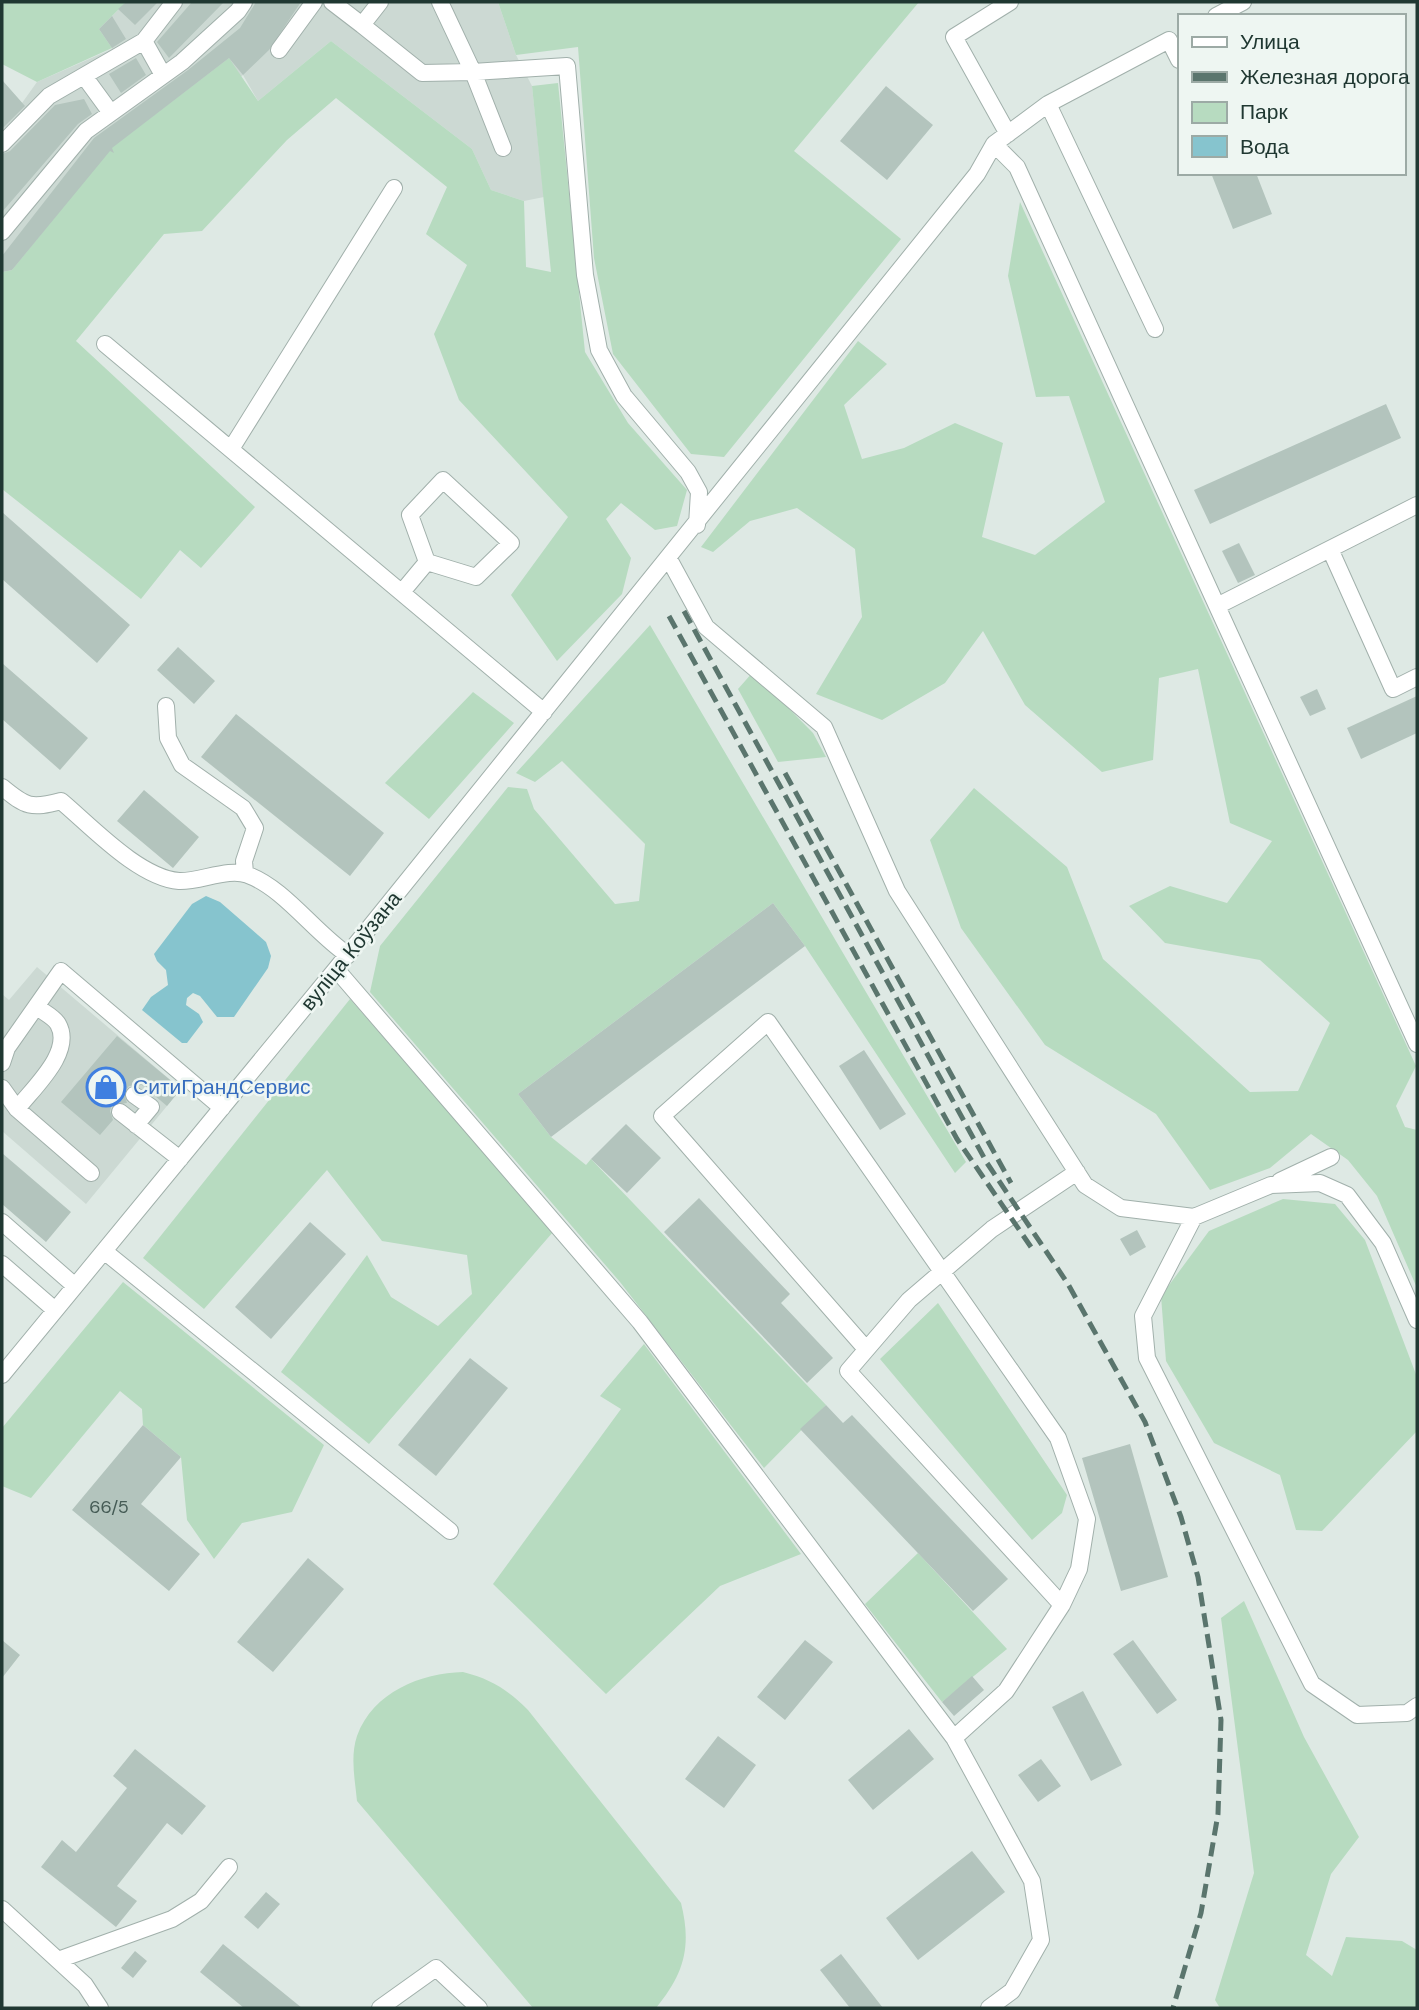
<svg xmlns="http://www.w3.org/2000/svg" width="1419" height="2010" font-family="'DM Sans',sans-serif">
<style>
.built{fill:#ccd9d3}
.green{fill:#b7dbc0}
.water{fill:#86c4ce}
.building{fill:#b3c4bd}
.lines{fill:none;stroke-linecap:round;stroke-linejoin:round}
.minor-casing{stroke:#a1b0ab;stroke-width:18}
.minor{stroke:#fff;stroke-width:16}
.rail{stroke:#5a756d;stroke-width:5;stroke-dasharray:14 7;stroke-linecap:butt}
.labels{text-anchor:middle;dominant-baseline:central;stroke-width:5;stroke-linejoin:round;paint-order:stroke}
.number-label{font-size:18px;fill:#455b55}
.street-label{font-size:21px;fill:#203832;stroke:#eef6f2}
.shop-label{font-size:21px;fill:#366cbe;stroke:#eef6f2;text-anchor:start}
</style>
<rect width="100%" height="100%" fill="#dee9e4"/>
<path class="built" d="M126,2H498L516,55L532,86L544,197L524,201L491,190L472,149L331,41L258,101L243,75L12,270L2,272V80L22,103L37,82L112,49L99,29Z
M37,967L181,1089L86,1204L2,1131V994L9,1000Z"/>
<path class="green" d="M2,2H126L99,29L112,48L37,82L2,64Z
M498,2H919L794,151L901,239L724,457L691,454L613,354L594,258L578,47L516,55Z
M331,41L472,149L491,190L524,201L526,267L551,272L532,86L558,83L585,352L628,423L687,490L677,526L655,530L621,503L606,519L631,558L622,594L557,661L511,595L568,517L459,400L434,334L467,265L426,234L447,187L336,98L287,140L202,231L164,234L76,341L255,507L201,568L180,550L141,599L2,489V272L12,270L111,148L229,58L258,101Z
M1020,202L1416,1066L1396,1106L1405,1127L1417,1130V1288L1377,1196L1348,1160L1311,1134L1270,1168L1210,1190L1156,1114L1045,1045L961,928L930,840L974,788L1067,867L1103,959L1250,1092L1298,1091L1330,1023L1260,960L1165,943L1129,906L1170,886L1227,903L1272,841L1230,823L1198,669L1159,678L1153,760L1102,772L1025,705L983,631L945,683L882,720L816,694L862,617L855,549L797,508L750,521L713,552L701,547L858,341L887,364L844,405L862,459L904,448L955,423L1003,443L982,537L1035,555L1105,502L1069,396L1036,397L1008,276Z
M650,625L966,1162L955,1173L805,946L773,903L518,1094L551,1137L586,1165L591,1159L826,1405L764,1468L620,1282L370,992L380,946L508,787L527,789L534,809L615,904L639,901L645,844L562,761L535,782L516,773Z
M753,672L813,733L826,757L778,762L738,689Z
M473,692L514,723L429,819L385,783Z
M350,999L553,1232L369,1444L281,1372L367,1255L391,1297L438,1326L472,1294L467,1255L382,1241L327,1170L204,1309L143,1258Z
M1283,1199L1335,1204L1365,1240L1417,1377V1431L1322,1531L1296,1530L1280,1475L1214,1443L1166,1361L1161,1296L1209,1231Z
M123,1282L324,1445L292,1512L242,1523L214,1559L187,1520L181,1457L143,1425L142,1409L120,1391L31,1498L2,1486V1428Z
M938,1303L1067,1495L1062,1513L1032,1540L880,1359Z
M644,1344L801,1554L720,1586L606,1694L493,1584L621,1409L600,1396Z
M918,1553L1007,1649L942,1702L865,1604Z
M1244,1601L1304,1737L1359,1837L1331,1874L1306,1955L1332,1976L1346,1937L1402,1941L1417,1950V2008H1220L1215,2000L1254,1873L1221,1618Z
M463,1672C491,1679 508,1690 528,1710L681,1903C692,1947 684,1974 656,2008H533L357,1801C355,1780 350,1757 357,1736C373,1692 421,1673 463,1672Z"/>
<path class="water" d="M206,896L220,902L266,942L271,956L268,968L234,1017H217L200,996L193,993L187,998L186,1005L199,1014L203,1022L187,1043H182L142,1010L151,997L168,985L166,970L157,961L154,954L192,904Z"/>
<path class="building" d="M126,2H158L135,25L118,9Z
M192,2H224L169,58L157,42Z
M256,2H301L269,50L243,75L229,58L112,148L114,153L110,151L12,270L2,272V256L94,138L188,70L240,28Z
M112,16L126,39L112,48L99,29Z
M136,58L146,75L121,93L109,74Z
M2,80L25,106L2,129Z
M886,86L933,125L887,180L840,141Z
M84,99L92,114L78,124L2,212V154L10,151L55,105Z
M1211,173H1256L1272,214L1233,229Z
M1386,404L1401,438L1210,524L1194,490Z
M2,512L130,625L97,663L2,579Z
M1239,543L1255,575L1238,583L1222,551Z
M178,647L215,681L194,704L157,670Z
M2,663L88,738L60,770L2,719Z
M1317,689L1326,709L1310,716L1300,697Z
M1417,696V733L1361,759L1347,728Z
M236,714L384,833L350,876L201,757Z
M144,790L199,837L173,868L117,821Z
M773,903L805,946L551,1137L518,1094Z
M117,1036L181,1089L167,1106L142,1085L129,1086L124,1093L127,1103L112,1105L110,1111L113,1120L100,1135L61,1102Z
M864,1050L906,1114L880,1130L839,1066Z
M626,1124L661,1158L627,1193L591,1159Z
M2,1153L71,1212L46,1242L2,1204Z
M699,1198L790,1294L781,1303L833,1358L807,1383L664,1232Z
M310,1222L346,1254L271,1339L235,1307Z
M1137,1230L1146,1247L1130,1256L1120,1239Z
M470,1358L508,1388L436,1476L398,1445Z
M826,1405L843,1423L852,1415L1008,1579L973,1611L800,1429Z
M143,1425L181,1457L141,1504L200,1554L169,1591L72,1510Z
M1130,1444L1168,1577L1121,1591L1082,1458Z
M308,1558L344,1589L273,1672L237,1642Z
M2,1640L20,1655L2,1678Z
M805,1640L833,1662L785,1720L757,1697Z
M1133,1640L1177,1700L1157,1714L1113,1654Z
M972,1676L984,1690L954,1716L942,1702Z
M1083,1691L1122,1765L1091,1781L1052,1707Z
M909,1729L934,1759L873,1810L848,1780Z
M718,1736L756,1765L724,1808L685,1779Z
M135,1749L206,1806L182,1835L167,1823L117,1886L137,1901L116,1927L41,1867L62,1840L76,1852L127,1788L113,1776Z
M1041,1759L1061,1786L1038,1802L1018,1775Z
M972,1851L1005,1892L918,1960L886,1918Z
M266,1892L280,1904L258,1929L244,1917Z
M223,1944L302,2008H244L200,1972Z
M135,1951L147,1961L133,1978L121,1968Z
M841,1954L883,2008H850L820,1970Z"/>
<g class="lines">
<defs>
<path id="minor" d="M332,2L362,25L380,2
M440,2L473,72L567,66L585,275L599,350L624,396L688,472L699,492L697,525
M1216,16L1243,2
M362,25L422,73L473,72L503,148
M144,41L163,75
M279,50L314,2
M84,76L111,113
M1048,104L1169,40L1179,60
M1008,134L954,37L1010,2
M2,144L49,96L144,41L174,2
M994,144L1048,104L1155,329
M2,232L86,131L182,62L238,11L244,2
M105,344L544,712
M231,449L394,188
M1330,549L1393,689L1417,677
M669,559L706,627L824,727L897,891L1085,1185L1121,1208L1194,1217L1271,1185L1320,1183L1347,1195L1383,1243L1417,1320
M402,592L427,562L476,577L511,543L443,480L410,515L427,562
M1217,606L1417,1044
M166,706L168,738L182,765L243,808L255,828L244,861L245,873
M2,787C26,807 31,809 61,801C91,826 139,878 179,881C200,882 229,867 248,875C284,888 315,933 348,955
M336,969L640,1322L954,1738L1032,1881L1041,1940L1012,1991L989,2008
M2,1063L7,1048L61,971L222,1108
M2,1088L17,1109L91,1173
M134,1095L151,1107L136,1125
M17,1109C33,1088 74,1052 58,1024C54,1017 43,1012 37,1007
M120,1112L180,1159
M1280,1181L1331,1157
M1194,1217L1143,1316L1147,1358L1312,1684L1357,1715L1407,1713L1417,1706
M2,1222L75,1286
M104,1251L450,1531
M2,1264L55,1310
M866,1349L662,1116L768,1022L1058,1438L1087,1519L1079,1569L1062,1605
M2,1375L336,969L977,174L994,144L1017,167L1217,606L1417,505
M954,1738L1006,1691L1062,1605L848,1371L909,1300L992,1229L1077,1172
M2,1909L85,1985L100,2008
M58,1960L172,1919L201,1901L229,1867
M380,2008L436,1968L479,2008"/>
</defs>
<use href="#minor" class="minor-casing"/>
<use href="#minor" class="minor"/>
<path class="rail" d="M684,611L987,1163L1068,1284L1145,1422L1181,1517L1198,1577L1221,1720L1218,1814L1201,1913L1173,2008
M669,616L957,1139L1031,1247
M785,773L1011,1183"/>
</g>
<defs>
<symbol id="shop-ring" viewBox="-11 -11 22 22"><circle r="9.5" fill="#eef6f2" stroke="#3f7fe0" stroke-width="1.5"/><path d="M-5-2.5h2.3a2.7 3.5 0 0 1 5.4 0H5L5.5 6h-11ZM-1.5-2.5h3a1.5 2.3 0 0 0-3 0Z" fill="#3f7fe0"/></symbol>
</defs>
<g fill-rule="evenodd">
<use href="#shop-ring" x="84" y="1065" width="44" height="44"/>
</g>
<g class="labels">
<g class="number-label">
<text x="109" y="1507">66/5</text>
</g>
<g class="street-label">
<text transform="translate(351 951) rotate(-51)">вуліца Коўзана</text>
</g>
<g class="shop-label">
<text x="133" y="1087">СитиГрандСервис</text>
</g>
</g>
<rect width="1419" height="2010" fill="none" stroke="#203832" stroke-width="7"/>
<rect x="1178" y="14" width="228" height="161" fill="#eef6f2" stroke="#9caaa5" stroke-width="2"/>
<rect x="1192" y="37" width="35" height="10" fill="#ffffff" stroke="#9caaa5" stroke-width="2"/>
<text x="1240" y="49" font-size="21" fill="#203832">Улица</text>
<rect x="1192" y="72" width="35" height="10" fill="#5a756d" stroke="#9caaa5" stroke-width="2"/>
<text x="1240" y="84" font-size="21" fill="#203832">Железная дорога</text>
<rect x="1192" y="102" width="35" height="21" fill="#b7dbc0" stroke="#9caaa5" stroke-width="2"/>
<text x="1240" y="119" font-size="21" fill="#203832">Парк</text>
<rect x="1192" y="136" width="35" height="21" fill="#86c4ce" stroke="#9caaa5" stroke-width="2"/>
<text x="1240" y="154" font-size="21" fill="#203832">Вода</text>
</svg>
